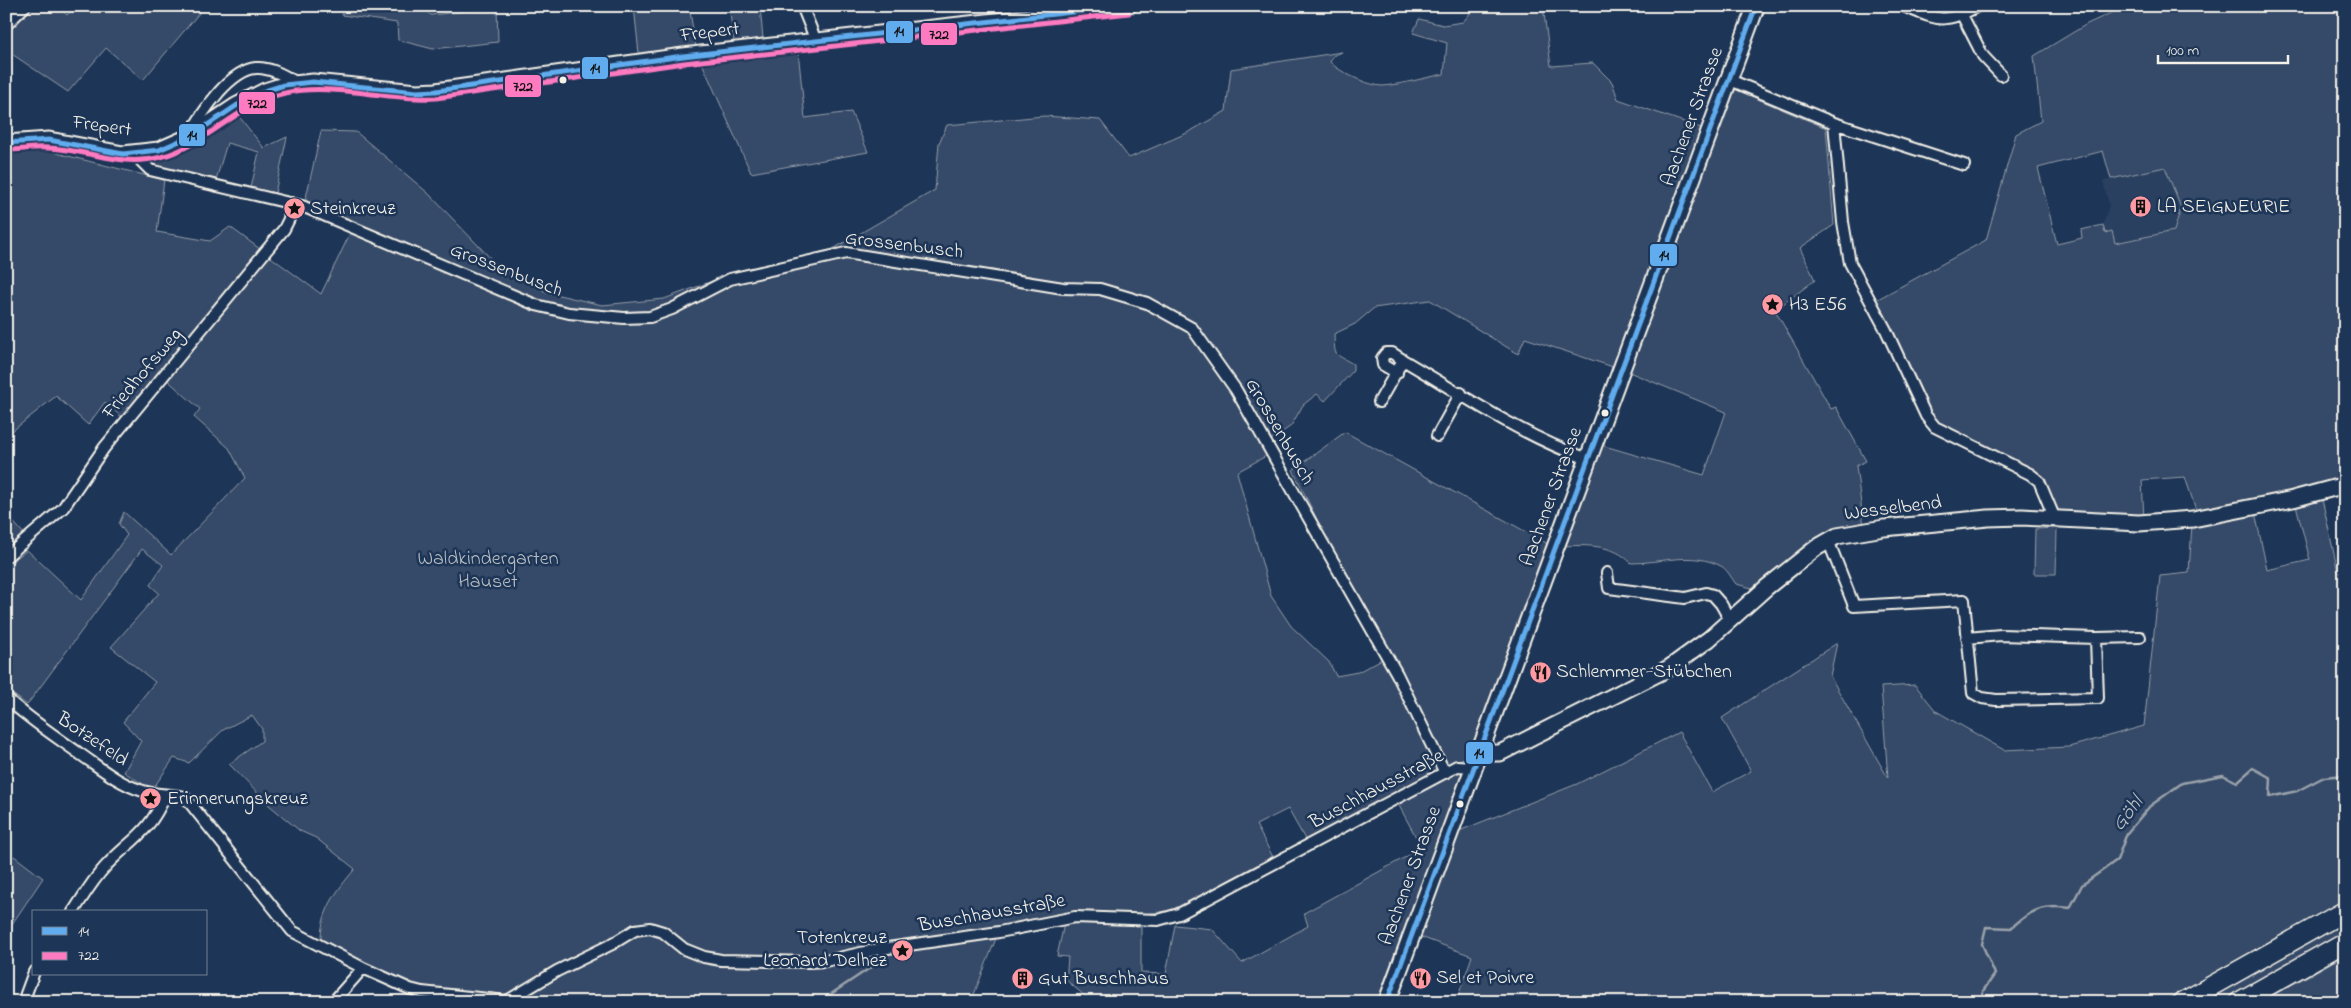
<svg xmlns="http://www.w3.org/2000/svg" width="2351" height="1008" font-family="'Indie Flower',sans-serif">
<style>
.built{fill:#2a4060}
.green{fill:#354a67;stroke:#949ea8;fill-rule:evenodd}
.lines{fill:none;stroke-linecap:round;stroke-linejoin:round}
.stream{stroke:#9aa2ab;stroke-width:2.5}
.street-casing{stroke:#f4f1e8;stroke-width:14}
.secondary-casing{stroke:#f4f1e8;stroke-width:19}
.primary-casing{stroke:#f4f1e8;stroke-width:20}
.highway-casing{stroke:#f4f1e8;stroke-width:22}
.street{stroke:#1d3557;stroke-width:10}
.secondary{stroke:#1d3557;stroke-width:15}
.primary{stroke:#1d3557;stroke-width:16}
.highway{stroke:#1d3557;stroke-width:19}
.bus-1-casing{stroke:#1d3557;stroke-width:9}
.bus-2-casing{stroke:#1d3557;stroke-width:9}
.bus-1{stroke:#60acee;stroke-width:5}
.bus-2{stroke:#fe7ac1;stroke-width:5}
.bus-dot{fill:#f4f1e8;stroke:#1d3557;stroke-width:2}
.labels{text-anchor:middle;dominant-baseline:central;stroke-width:5;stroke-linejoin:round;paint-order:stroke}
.street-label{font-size:20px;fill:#f4f1e8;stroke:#1d3557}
.poi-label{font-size:20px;fill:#f4f1e8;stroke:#1d3557;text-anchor:start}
.park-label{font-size:20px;fill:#bbbfc1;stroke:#1d3557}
.water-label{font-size:21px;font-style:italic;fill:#c0c3c4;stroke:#1d3557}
.line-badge{stroke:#1d3557;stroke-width:2}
.pale-badge-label{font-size:14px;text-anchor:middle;font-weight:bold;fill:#111}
</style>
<rect width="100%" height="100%" fill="#1d3557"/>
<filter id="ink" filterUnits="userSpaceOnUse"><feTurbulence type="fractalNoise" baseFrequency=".02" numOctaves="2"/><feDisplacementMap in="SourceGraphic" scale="10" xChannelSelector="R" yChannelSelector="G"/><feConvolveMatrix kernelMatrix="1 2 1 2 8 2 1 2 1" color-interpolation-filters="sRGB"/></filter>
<g filter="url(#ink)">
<path class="built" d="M2165,166L2181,208L2174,231L2114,243L2105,233L2103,225L2109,205L2103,181Z"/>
<path class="green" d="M35,6H57L67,15L77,6H205L143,80L106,48L68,92L6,50V33Z
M342,6H418L431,15L510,6L497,8L498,42L433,49L398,40L397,23L342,15Z
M634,6H689L696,47L639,54Z
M729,6H760L763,39L734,42Z
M1476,6H1543L1551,66L1593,63L1612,82L1618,99L1701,128L1613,367L1525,338L1518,354L1430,300L1374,308L1355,324L1334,334C1335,358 1333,352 1353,364V371L1325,401L1317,394L1303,405L1291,426L1271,440L1266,456L1237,472L1271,596L1291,626L1329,662L1336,676L1358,672L1382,659L1440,764L1436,771L1306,841L1288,809L1256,825L1274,859L1169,911L1143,914L1076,913L997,936L971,1002H507L502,994L424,987L398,979L321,942C320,913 336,891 355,869L316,838L300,831L269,805L229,764L262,741V729L252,715L223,730L189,763L174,758L152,790L124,772L141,741L123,722L155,682L111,647L159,593L150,585L163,565L142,549L27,705L6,689V570L14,560L27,550L81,600L127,535L119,524L124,512L171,555L245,478L229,448L194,417L200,409L165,378L127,422L105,402L88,425L56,396L6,436V153L28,146L164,180L157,232L210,241L230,227L321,294L355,223L305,202L321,131L356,132L428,193L496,264L546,292L602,305L664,299L734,273L833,249L935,190L939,143L947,125L1044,116L1100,120L1129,158L1187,133L1226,111L1231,69L1342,52L1333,56L1330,62C1339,72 1369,86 1383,86C1403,84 1424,78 1444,74L1447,43L1413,33L1419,19L1443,25L1463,22Z
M2126,6H2345V478L2318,486L2197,513L2185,477L2142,480L2144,519L2048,514L2035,480L1935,423L1876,300L1986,240L2016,134L2041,121L2034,56L2087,24ZM2103,151L2111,179L2165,167L2181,208L2174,231L2115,243L2112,231L2105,233L2103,225L2081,230L2082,238L2057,244L2038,168Z
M798,51L805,118L851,112L868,152L751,173L702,63Z
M1734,89L1826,128L1834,225L1800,248L1815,280L1775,310L1831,409L1836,407L1866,461L1856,466L1864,527L1756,589L1736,584C1732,579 1727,569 1721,566C1692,551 1661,563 1631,563C1614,544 1586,545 1562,546L1601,445L1704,475L1726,412L1629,372Z
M237,114L264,148L287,137L275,193L251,188L259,152L227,143L216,180L154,166L151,162L153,158Z
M1345,432L1548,544L1473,755L1447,764L1384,658L1293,470Z
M2322,499L2338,572L2345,571V900L2163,1002H1456L1472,956L1418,936L1459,831L1577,784L1679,732L1712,792L1751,771L1722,718L1837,643L1830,676L1888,778L1881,687L1915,685L1936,711L2004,750L2069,747L2144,726L2160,576L2189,573L2192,524L2255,512L2267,570L2310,560L2296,505Z
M6,514L26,536L13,543L6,551Z
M2057,528L2056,574H2034L2035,529Z
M1464,769L1377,1002H1092L1066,980L1068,957L1057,956L1064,924L1080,921L1141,924V973L1166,974L1175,925L1212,929L1242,963L1308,926L1304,913L1422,848L1397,802Z
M14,856L43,878L6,933V862Z
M2345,917V939L2232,1002H2193Z
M2345,955V1002H2261Z"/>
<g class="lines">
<path class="stream" d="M819,1002L882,960
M1983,1002V991L1995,974L1982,944L1986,927L2011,928C2031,910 2043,904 2070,908L2082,885L2117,860L2127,833L2150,806L2182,783L2223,775L2237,782L2253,768L2271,778L2270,797L2297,791L2324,777L2345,775"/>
<defs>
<path id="street" d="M802,6L816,41
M1903,6C1938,20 1944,25 1978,6
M1962,15L1983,56L2001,75
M6,25L25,6
M1730,80L1834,123L1964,165
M1834,123L1843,222L1850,263L1886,330L1926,416L1935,427L2030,474L2039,481L2055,519
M191,134C198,119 208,105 219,92C247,61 263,62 297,83
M133,153L150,170L302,206L536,305L569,313L624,318L650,317L672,309L730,279L846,253L1063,288L1100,289L1147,303L1192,328L1236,390L1397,674L1445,773
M1397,373L1383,365L1382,358L1386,353H1392L1403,360
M1379,402L1403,360C1463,395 1522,436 1588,459
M1437,436L1461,393
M1828,540L1854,606L1964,600L1973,693L1982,698L1996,700L2098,698L2096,638L2140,637
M6,557L63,508L104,448L284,229L289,219L291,203
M1607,573L1609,588L1685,598L1706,593L1713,595L1721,604L1730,620
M1967,638L2001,635L2096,638
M6,698C29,719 55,736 80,754C99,767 118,783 140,790C155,796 170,793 185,797L292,931L363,968L410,989L422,992L507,1001L557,971L612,944L635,930L650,928L663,932L684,949L704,957L721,960L809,962L825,961L874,950L999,932L1075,917L1158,920L1179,914L1457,766L1473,767
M73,912C83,897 92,881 105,867C131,839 148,835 165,796
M23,1002L34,972
M333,1002L363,968"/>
<path id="secondary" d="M6,143L49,140L123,154L159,150L191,136L236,106L265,91L284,85L313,82L417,92L436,91L683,56L1128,6
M1479,753H1500L1669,668L1709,639L1767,587L1816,548L1837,536L1884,528L1988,518L2022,517L2139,523L2193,519L2293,499L2345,485"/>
<path id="primary" d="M1387,1002L1756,6"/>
<path id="highway" d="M2183,1002L2345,911
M2239,1002L2345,942"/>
</defs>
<use href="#street" class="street-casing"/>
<use href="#secondary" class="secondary-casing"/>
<use href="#primary" class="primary-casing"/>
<use href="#highway" class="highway-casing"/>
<use href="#street" class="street"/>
<use href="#secondary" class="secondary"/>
<use href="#primary" class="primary"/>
<use href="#highway" class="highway"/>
<defs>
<path id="bus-1" d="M6,143L49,140L123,154L159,150L191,136L236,106L265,91L284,85L313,82L417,92L436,91L683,56L1126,6
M1387,1002L1756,6"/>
<path id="bus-2" d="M7,150C20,150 35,147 48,148C87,149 120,168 161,157C207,145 238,103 285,93C331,82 388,101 436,98L684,63L1129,13"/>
</defs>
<use href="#bus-1" class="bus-1-casing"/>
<use href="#bus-2" class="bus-2-casing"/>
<use href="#bus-1" class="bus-1"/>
<use href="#bus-2" class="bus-2"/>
</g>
</g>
<defs>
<symbol id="building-disc" viewBox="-11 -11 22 22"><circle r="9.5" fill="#ff9aa2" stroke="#1d3557"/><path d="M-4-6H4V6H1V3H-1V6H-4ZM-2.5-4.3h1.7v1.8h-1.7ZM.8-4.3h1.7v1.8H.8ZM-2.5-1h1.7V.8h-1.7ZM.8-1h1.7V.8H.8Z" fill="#111"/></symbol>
<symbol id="sight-disc" viewBox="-11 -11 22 22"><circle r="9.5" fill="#ff9aa2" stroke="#1d3557"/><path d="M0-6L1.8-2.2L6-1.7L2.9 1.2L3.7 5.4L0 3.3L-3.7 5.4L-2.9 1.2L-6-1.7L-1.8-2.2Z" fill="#111"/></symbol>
<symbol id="restaurant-disc" viewBox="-11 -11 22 22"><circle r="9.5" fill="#ff9aa2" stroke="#1d3557"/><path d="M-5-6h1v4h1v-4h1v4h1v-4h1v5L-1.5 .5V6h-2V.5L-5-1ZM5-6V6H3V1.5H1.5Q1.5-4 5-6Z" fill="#111"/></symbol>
</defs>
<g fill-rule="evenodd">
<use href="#building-disc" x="2128" y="194" width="25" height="25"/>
<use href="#sight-disc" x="282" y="196" width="25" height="25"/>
<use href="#sight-disc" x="1760" y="292" width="25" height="25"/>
<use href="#restaurant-disc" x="1528" y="660" width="25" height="25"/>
<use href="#sight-disc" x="138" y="786" width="25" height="25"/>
<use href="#sight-disc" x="890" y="938" width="25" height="25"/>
<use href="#restaurant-disc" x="1408" y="966" width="25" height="25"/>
<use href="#building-disc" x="1010" y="966" width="25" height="25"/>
</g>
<g class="bus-dot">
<circle cx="563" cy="80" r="4.5"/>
<circle cx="1605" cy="413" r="4.5"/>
<circle cx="1460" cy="804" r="4.5"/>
</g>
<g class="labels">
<g class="street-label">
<text transform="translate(710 33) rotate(-7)">Frepert</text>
<text transform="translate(1693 117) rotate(-70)">Aachener Strasse</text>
<text transform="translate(102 127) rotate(8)">Frepert</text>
<text transform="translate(904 246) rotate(7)">Grossenbusch</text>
<text transform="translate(506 271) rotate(21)">Grossenbusch</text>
<text transform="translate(143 374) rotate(-50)">Friedhofsweg</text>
<text transform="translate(1279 432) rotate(60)">Grossenbusch</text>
<text transform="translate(1552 497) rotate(-70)">Aachener Strasse</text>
<text transform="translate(1893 509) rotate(-7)">Wesselbend</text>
<text transform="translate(92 740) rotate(34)">Botzefeld</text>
<text transform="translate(1377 790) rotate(-28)">Buschhausstraße</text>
<text transform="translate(1411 876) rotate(-70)">Aachener Strasse</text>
<text transform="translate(992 914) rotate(-10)">Buschhausstraße</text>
</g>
<g class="poi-label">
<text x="2157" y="207">LA SEIGNEURIE</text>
<text x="310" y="209">Steinkreuz</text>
<text x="1789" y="305">H3 E56</text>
<text x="1556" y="672">Schlemmer-Stübchen</text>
<text x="167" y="799">Erinnerungskreuz</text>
<text x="887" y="938" text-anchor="end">Totenkreuz<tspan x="887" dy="23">Leonard Delhez</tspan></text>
<text x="1436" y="978">Sel et Poivre</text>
<text x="1038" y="979">Gut Buschhaus</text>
</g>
<g class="park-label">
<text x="488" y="559">Waldkindergarten<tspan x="488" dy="23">Hauset</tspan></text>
</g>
<g class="water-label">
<text transform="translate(2128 814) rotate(-52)">Göhl</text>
</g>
</g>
<g class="line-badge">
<rect x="885" y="20" width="29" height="24" rx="5" fill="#60acee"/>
<rect x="920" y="22" width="38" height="24" rx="5" fill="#fe7ac1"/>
<rect x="581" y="56" width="28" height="24" rx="5" fill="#60acee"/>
<rect x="504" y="74" width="38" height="24" rx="5" fill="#fe7ac1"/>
<rect x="238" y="91" width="38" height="24" rx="5" fill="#fe7ac1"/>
<rect x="178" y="123" width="28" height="24" rx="5" fill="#60acee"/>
<rect x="1649" y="243" width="29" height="24" rx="5" fill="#60acee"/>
<rect x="1465" y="741" width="29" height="24" rx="5" fill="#60acee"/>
</g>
<g class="pale-badge-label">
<text x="899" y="36">14</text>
<text x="939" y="39">722</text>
<text x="595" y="73">14</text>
<text x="523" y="91">722</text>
<text x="257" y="108">722</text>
<text x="192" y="140">14</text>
<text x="1664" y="260">14</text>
<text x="1479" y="758">14</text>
</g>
<rect width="2351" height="1008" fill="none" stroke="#1d3557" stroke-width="25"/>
<rect x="12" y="12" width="2326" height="983" fill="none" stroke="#f4f1e8" stroke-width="2" filter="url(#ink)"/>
<rect x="32" y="910" width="175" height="65" fill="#1d3557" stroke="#738091"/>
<rect x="42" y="927" width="25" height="8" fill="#60acee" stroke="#738091"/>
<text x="78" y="936" font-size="15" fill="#f4f1e8">14</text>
<rect x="42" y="952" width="25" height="8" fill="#fe7ac1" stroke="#738091"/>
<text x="78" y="960" font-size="15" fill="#f4f1e8">722</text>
<path d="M2158 55v8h130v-8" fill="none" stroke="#f4f1e8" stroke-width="2.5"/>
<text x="2166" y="55" font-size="15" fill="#f4f1e8" stroke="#1d3557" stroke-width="4" paint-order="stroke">100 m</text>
</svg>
